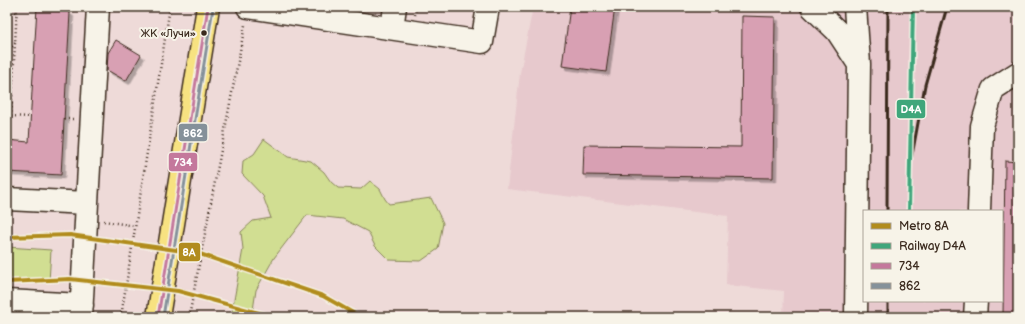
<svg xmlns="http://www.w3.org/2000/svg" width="1025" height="324" font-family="'Balsamiq Sans',sans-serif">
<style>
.built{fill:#e7c9cd;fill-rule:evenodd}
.green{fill:#d1de92;stroke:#868458}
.building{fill:#d8a0b3;stroke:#3b2a1e;filter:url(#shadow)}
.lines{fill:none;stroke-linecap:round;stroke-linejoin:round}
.minor-casing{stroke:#3b2a1e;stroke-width:25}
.major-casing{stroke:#3b2a1e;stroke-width:25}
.path{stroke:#3b2a1e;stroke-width:2.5;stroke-dasharray:1 3;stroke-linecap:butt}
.minor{stroke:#f7f3e8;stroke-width:22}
.major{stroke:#f7e281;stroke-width:22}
.rail{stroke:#3b2a1e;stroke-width:3}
.bus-1-casing{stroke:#f7f3e8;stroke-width:6}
.bus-2-casing{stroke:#f7f3e8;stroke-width:6}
.bus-1{stroke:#c4789c;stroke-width:3}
.bus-2{stroke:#85919a;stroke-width:3}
.rail-1-casing{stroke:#f7f3e8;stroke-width:7}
.rail-1{stroke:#3fa67b;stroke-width:4}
.metro-1-casing{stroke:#f7f3e8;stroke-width:7}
.metro-1{stroke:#b18c1d;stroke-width:4}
.bus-dot{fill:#3b2a1e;stroke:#f7f3e8;stroke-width:1.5}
.labels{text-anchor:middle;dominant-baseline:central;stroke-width:4;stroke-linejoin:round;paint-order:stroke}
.bus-label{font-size:11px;fill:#3b2a1e;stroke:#f7f3e8;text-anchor:end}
.line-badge{stroke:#f7f3e8;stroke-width:1.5}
.badge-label{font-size:11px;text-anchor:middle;font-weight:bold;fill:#fff}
</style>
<defs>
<filter id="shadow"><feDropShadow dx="3.5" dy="3.5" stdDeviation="0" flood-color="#0004"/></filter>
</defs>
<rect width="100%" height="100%" fill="#eedad8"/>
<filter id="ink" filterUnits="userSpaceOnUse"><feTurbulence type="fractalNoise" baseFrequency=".025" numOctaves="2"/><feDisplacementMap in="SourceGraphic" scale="8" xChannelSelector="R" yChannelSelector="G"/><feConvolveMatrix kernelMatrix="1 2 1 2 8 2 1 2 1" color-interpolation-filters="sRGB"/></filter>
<g filter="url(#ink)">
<path class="built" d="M533,7H1018V317H783L784,291L726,285L728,216L507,189L520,73ZM864,211H1002V301H864Z"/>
<path class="green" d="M264,139L288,157L311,161L324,172L331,182L338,188L361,189L370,181L380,189L385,199L389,204L431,198L443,223L438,249L421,261L389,260L375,246L368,232L343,219L307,215L274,258L256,290L252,317H231L243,249L241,232L253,221L271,218L263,196L242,174L243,161L254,154Z
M7,247L51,250L49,282L7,279Z"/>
<path class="building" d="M37,7H60L70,13L61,175L7,172V140L29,142Z
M570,7H615L606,72L562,66Z
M742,16L775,17L773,178L583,175L584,145L741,147Z
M116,40L141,55L126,81L107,70L108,53Z
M1005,161L1018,162V317H1003Z"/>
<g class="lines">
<defs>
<path id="minor" d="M248,7L482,42L488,7
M812,7L837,31L858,63
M855,7L859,64L856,317
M392,28L395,7
M7,199L87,203L98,7
M979,211L982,126L993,89L1018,73
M7,301L82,305
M81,317L87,203
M975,317L976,301"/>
<path id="major" d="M158,317L208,7"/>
</defs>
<use href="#minor" class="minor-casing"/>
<use href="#major" class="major-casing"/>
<path class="path" d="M7,13H17
M415,15L416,7
M7,53L15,43
M7,115L11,116L17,7
M11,116L31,117
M64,119H74
M104,221L135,226
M121,317L170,7
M189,317L245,25"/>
<use href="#minor" class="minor"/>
<use href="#major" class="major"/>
<path class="rail" d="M911,161L925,85L947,7
M887,211L888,7
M888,301V317"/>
<defs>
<path id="bus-1" d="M158,317L208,7"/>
<path id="bus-2" d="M163,317L213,8"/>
</defs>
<use href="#bus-1" class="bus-1-casing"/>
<use href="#bus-2" class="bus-2-casing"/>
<use href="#bus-1" class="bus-1"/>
<use href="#bus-2" class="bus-2"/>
<defs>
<path id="rail-1" d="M909,211L913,7"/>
</defs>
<use href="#rail-1" class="rail-1-casing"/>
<use href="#rail-1" class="rail-1"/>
<defs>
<path id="metro-1" d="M7,237L70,235L197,253L323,296L360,317
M7,282L70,279L178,291L274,317"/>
</defs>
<use href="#metro-1" class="metro-1-casing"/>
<use href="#metro-1" class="metro-1"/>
</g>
</g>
<circle class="bus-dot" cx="204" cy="33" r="3.5"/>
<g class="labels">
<g class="bus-label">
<text x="196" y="33">ЖК «Лучи»</text>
</g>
</g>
<g class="line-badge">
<rect x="896" y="99" width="30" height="20" rx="4" fill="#3fa67b"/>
<rect x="178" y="123" width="30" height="19" rx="4" fill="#85919a"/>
<rect x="168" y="152" width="30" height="20" rx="4" fill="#c4789c"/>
<rect x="178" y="242" width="23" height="20" rx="4" fill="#b18c1d"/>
</g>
<g class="badge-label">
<text x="911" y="113">D4А</text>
<text x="193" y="137">862</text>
<text x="183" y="166">734</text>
<text x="189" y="256">8А</text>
</g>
<rect width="1025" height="324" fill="none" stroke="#f7f3e8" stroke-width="24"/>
<rect x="12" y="12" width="1001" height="300" fill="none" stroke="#3b2a1e" stroke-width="1.5" filter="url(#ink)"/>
<rect x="863" y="210" width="140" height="92" fill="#f7f3e8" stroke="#aca397"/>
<rect x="871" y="223" width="20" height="6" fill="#b18c1d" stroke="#aca397"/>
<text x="899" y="230" font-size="12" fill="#3b2a1e">Metro 8А</text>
<rect x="871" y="243" width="20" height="6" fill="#3fa67b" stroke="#aca397"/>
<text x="899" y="250" font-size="12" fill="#3b2a1e">Railway D4А</text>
<rect x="871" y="263" width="20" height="6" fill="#c4789c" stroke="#aca397"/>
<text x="899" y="270" font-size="12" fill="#3b2a1e">734</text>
<rect x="871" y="283" width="20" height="6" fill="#85919a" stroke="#aca397"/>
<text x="899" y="290" font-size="12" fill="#3b2a1e">862</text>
</svg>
